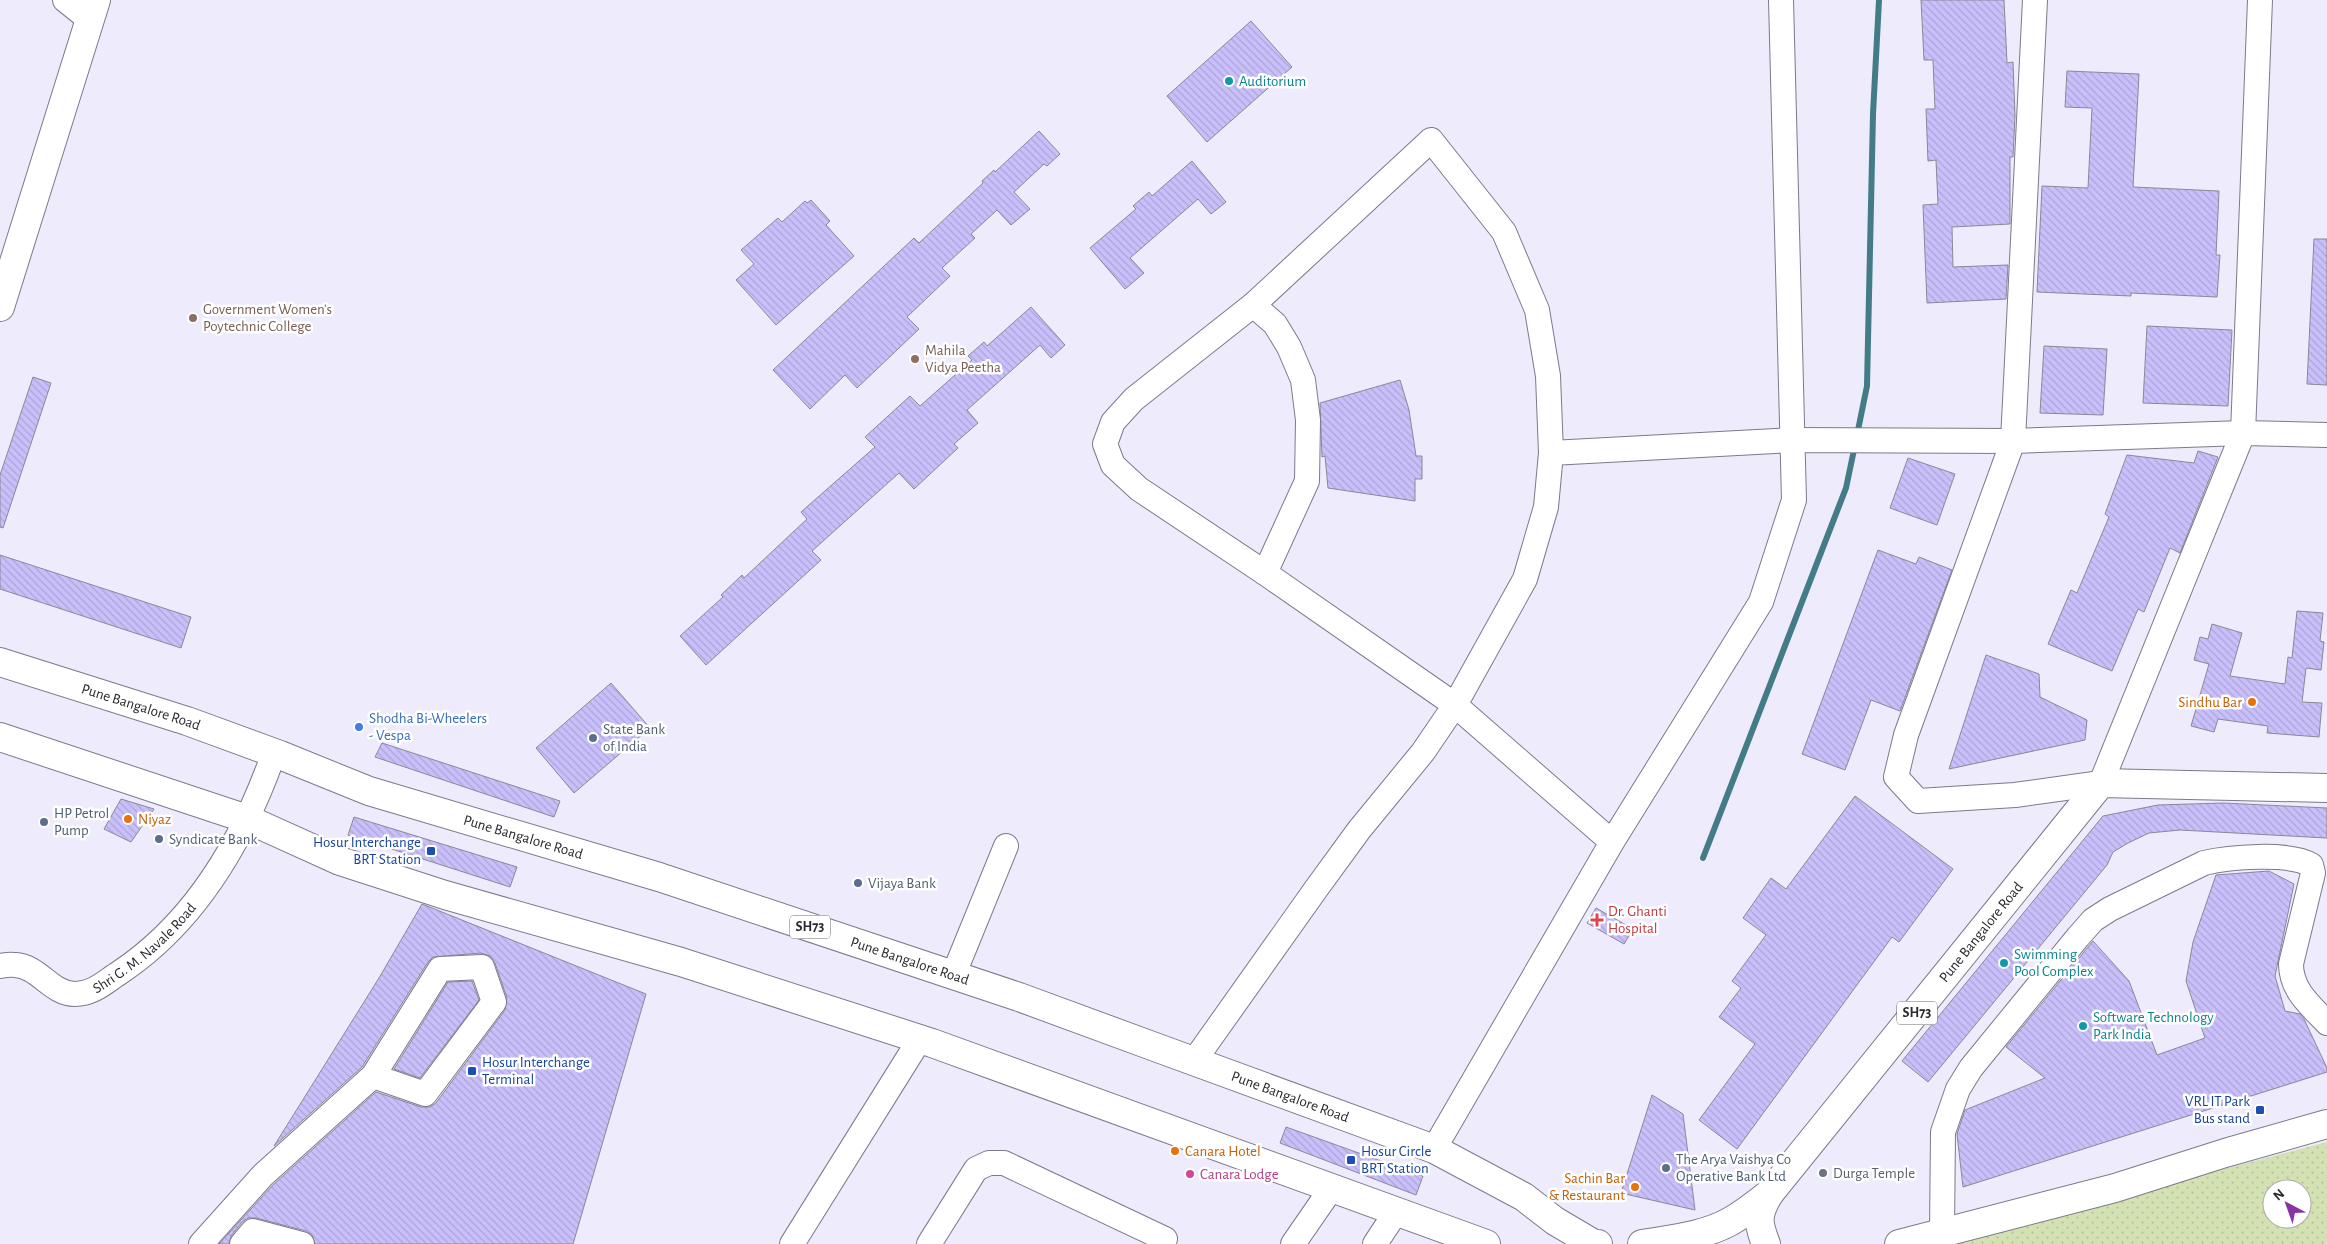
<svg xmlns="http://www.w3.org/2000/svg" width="2327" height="1244" font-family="'Alegreya Sans',sans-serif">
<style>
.park{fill:url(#park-dots);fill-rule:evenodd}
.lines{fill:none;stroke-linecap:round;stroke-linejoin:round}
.stream{stroke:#437c87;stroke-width:6}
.building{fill:url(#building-back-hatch);stroke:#898897}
.street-casing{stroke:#7c7a8a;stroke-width:26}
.secondary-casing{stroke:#7c7a8a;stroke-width:30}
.primary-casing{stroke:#7c7a8a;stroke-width:30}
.street{stroke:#fff;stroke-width:24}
.secondary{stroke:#fff;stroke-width:28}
.primary{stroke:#fff;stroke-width:28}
.culture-dot{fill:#0f9aa8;stroke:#fff;stroke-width:2}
.education-dot{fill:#8d6e63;stroke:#fff;stroke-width:2}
.food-dot{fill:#e8710a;stroke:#fff;stroke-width:2}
.shop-dot{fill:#3f7fe0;stroke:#fff;stroke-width:2}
.service-dot{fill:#5c6f8a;stroke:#fff;stroke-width:2}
.transit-dot{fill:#1a4fb4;stroke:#fff;stroke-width:2}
.health-dot{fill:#e0444e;stroke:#fff;stroke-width:2}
.worship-dot{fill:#6b7280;stroke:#fff;stroke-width:2}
.hotel-dot{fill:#d1479c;stroke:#fff;stroke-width:2}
.labels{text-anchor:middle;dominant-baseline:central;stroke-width:5;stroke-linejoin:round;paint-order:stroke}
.shield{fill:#fff;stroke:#69686d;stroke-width:1}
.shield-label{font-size:14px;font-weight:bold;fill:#29282e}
.culture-label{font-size:15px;fill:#0d838f;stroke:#fff;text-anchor:start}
.education-label{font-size:15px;fill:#785e54;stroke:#fff;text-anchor:start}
.food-label{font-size:15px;fill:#c56008;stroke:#fff;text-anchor:end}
.street-label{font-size:15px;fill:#29282e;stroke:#fff}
.shop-label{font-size:15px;fill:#366cbe;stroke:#fff;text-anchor:start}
.service-label{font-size:15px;fill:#4e5e75;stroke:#fff;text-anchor:start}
.transit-label{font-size:15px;fill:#164399;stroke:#fff;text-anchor:end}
.health-label{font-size:15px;fill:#be3a42;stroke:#fff;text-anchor:start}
.worship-label{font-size:15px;fill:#5b616d;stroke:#fff;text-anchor:start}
.hotel-label{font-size:15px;fill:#b23c85;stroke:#fff;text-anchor:start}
</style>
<defs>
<pattern id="park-dots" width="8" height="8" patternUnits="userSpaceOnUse" patternTransform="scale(1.25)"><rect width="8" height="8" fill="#d4e2b3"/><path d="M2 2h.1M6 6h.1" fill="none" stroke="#b6c29a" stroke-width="1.8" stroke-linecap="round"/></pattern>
<pattern id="building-back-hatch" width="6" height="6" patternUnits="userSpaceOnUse" patternTransform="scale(1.25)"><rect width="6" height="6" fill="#c9c0fb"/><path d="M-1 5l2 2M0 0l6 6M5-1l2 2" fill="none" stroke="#ada5d7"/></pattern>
</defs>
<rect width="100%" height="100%" fill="#edebfc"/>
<path class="park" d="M2327,1142V1244H1940ZM2272,1189H2302V1219H2272Z"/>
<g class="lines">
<path class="stream" d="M1857,435L1867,386L1873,114L1879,0
M1703,858L1846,488L1855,445"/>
</g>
<path class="building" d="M1921,0H2004L2007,63L2013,62L2015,116L2013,157H2010V224L1952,227L1953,267L2008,265L2006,299L1927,303L1923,205L1938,204L1936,160L1928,161L1926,109H1935L1933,60H1924Z
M1251,21L1292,67L1207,142L1167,96Z
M2067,71L2139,74L2133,187L2219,191L2216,255H2220L2217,297L2131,293V296L2037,292L2042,186L2088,188L2092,108L2065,107Z
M1039,131L1060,154L1047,166L1044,164L1014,192L1030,209L1011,225L997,210L971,234L975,238L942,268L950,276L907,317L919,329L857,388L845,375L810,409L773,370L914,238L919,243L983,183L982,181L994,170L995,172Z
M1192,161L1226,202L1211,214L1198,199L1130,258L1144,273L1125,289L1090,248L1136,209L1133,206L1149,192L1152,196Z
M811,200L830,221L826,225L854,256L776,325L736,280L754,264L741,250L778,218L782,222L805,201L807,203Z
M2314,239H2327V385L2307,384Z
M1031,307L1065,345L1051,358L1040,345L967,410L978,423L954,444L958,448L914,489L899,473L812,551L821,560L706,665L680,636L723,597L721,595L742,575L744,578L807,519L801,512L875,447L865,437L910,396L920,406L972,360L968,356L984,342L987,346Z
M2147,326L2232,330L2228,406L2143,403Z
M2044,346L2107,349L2103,415L2040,413Z
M33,377L51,383L3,528L0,527V475Z
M1400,380L1409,410L1416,456H1422V479H1415V501L1328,488L1325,456L1322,457L1320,403Z
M2198,451L2218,457L2180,553L2170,548L2144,612L2138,609L2112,671L2048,644L2071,590L2077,593L2109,517L2105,514L2127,455L2194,463Z
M1908,458L1955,474L1937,525L1890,508Z
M1878,550L1916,564L1919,557L1952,570L1900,711L1871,700L1845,770L1802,754Z
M0,555L191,617L181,648L0,589Z
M2297,611L2323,613L2320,641L2324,642L2321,670L2306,668L2302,702L2322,703L2319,737L2267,733L2268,726L2218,719L2214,732L2191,726L2209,664L2194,660L2200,637L2208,639L2212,624L2242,633L2230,676L2285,684L2288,657L2292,658Z
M1986,655L2039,674L2040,697L2087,720L2085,740L1949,769Z
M611,683L650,728L574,793L536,748Z
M382,743L560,801L554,817L375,757Z
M1855,796L1953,869L1899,942L1892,937L1737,1149L1699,1120L1755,1044L1719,1017L1741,988L1732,981L1766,935L1743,918L1771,878L1786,889Z
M121,799L154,809L131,842L104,829Z
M2223,803L2327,808V838L2180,830L2149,833L2128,843L2113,852L2107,865L1928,1082L1902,1061L2103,816L2158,805Z
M354,817L517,867L510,887L348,835Z
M2269,871L2294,884L2275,976L2285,1011L2300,1014L2304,1019L2327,1068V1072L1963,1187L1957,1134L1965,1110L2045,1078L2006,1047L2093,941L2129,981L2157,1055L2205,1038L2186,981L2193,942L2216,875Z
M422,904L646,994L573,1244H315L312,1235L306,1231L256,1218H248L242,1222L231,1236L229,1244H219L273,1185L376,1092L421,1107H430L436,1103L505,1010L507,998L495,963L490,956L481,953L433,957L428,962L362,1067L274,1146L379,978Z
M1596,908L1633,929L1624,944L1587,923Z
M472,981L479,1000L420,1078L394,1069L448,982Z
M1652,1095L1683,1114L1695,1210L1621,1193Z
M1286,1127L1423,1176L1416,1195L1280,1143Z"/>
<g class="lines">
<defs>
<g id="street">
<path d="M65,0L90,20"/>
<path d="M2035,0L2013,441L1906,735L1896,777L1918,801L2015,795L2101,783L2243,433L2260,0"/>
<path d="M1253,305L1275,324L1289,347L1303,380L1308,420L1307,481L1265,573"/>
<path d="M1551,453L1792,440L2013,441L2243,433L2327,435"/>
<path id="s1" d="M0,966C5,965 10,964 15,965C39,966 51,994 75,994C93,994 105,982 119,973C196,922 244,838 274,753"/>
<path d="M953,976L1006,846"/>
<path d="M1194,1061L1316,889L1359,830L1423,752L1455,705L1525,579L1546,507L1551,453L1548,376L1537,310L1504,232L1431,140L1253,305L1134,399L1113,422L1105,444L1113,465L1139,489L1265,573L1455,705L1612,842"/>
<path d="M1434,1149L1612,842L1761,602L1794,500L1781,0"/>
<path d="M1942,1233L1943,1132L1958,1089L1971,1068L2078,937L2093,920L2110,909L2204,863C2228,857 2290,852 2311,865L2313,873L2291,964C2291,990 2310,1005 2327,1023"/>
<path d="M201,1244L263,1175L373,1076L440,969L482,967L494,1002L425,1094L373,1076"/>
<path d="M242,1244L253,1231L302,1244"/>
<path d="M792,1244L920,1039"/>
<path d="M929,1244L976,1169L989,1163H1004L1165,1239"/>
<path d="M1293,1244L1331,1189"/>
<path d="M1375,1244L1396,1212"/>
</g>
<path id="secondary" d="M0,307L96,0
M1766,1244C1757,1221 1757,1215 1769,1194"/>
<g id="primary">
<path id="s2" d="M0,662L187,721L280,755L369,791L659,877L1019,997L1155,1047L1434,1149L1524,1197L1555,1221L1594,1244H1598"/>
<path d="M0,737L247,819L340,861L445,895L681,962L932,1043L1486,1244"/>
<path id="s3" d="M1642,1244C1672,1239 1705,1236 1731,1221C1745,1213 1757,1203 1769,1194L2101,783L2327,788"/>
<path d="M1899,1244L2115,1188L2225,1153L2327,1124"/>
</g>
</defs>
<use href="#street" class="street-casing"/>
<use href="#secondary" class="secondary-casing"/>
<use href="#primary" class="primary-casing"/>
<use href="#street" class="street"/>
<use href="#secondary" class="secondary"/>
<use href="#primary" class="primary"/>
</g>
<g class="culture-dot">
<circle cx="1229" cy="81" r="5"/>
<circle cx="2004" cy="963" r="5"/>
<circle cx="2083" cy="1026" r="5"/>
</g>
<g class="education-dot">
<circle cx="193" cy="318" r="5"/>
<circle cx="915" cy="359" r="5"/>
</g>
<g class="food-dot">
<circle cx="2252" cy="702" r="5"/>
<circle cx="128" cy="819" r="5"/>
<circle cx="1175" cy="1151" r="5"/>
<circle cx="1635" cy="1187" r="5"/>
</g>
<circle class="shop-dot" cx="359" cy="727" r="5"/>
<g class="service-dot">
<circle cx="593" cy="738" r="5"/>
<circle cx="44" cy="822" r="5"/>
<circle cx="159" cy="839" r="5"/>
<circle cx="858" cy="883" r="5"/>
<circle cx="1666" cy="1168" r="5"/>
</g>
<g class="transit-dot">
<rect x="426" y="846" width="10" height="10" rx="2.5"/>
<rect x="467" y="1066" width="10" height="10" rx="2.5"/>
<rect x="2255" y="1105" width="10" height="10" rx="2.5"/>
<rect x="1346" y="1155" width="10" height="10" rx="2.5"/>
</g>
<path class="health-dot" d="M1594.5 912.5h5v5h5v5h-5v5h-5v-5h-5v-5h5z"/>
<circle class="worship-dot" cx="1823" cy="1173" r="5"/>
<circle class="hotel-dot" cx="1190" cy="1174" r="5"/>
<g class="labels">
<g class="shield">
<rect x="790" y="915.5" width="40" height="23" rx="4"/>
<rect x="1897" y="1001.5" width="40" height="23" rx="4"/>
</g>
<g class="shield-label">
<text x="810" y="927">SH73</text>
<text x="1917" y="1013">SH73</text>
</g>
<g class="culture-label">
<text x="1239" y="81">Auditorium</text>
<text x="2014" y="954">Swimming<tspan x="2014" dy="17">Pool Complex</tspan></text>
<text x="2093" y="1017">Software Technology<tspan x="2093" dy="17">Park India</tspan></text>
</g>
<g class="education-label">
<text x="203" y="309">Government Women's<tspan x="203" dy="17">Poytechnic College</tspan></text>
<text x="925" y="350">Mahila<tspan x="925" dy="17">Vidya Peetha</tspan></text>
</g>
<g class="food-label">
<text x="2242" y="702">Sindhu Bar</text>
<text x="138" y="819" text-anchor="start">Niyaz</text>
<text x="1185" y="1151" text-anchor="start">Canara Hotel</text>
<text x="1625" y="1178">Sachin Bar<tspan x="1625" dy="17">&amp; Restaurant</tspan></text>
</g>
<g class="street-label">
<text stroke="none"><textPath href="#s2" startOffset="148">Pune Bangalore Road</textPath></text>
<text stroke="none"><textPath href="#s2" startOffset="552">Pune Bangalore Road</textPath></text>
<text stroke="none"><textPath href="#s3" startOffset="476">Pune Bangalore Road</textPath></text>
<text stroke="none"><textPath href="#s1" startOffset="168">Shri G. M. Navale Road</textPath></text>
<text stroke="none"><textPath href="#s2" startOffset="958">Pune Bangalore Road</textPath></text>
<text stroke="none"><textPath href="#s2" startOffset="1362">Pune Bangalore Road</textPath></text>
</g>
<g class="shop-label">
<text x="369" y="718">Shodha Bi-Wheelers<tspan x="369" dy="17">- Vespa</tspan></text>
</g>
<g class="service-label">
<text x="603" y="729">State Bank<tspan x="603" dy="17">of India</tspan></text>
<text x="54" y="813">HP Petrol<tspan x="54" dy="17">Pump</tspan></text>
<text x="169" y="839">Syndicate Bank</text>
<text x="868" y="883">Vijaya Bank</text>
<text x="1676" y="1159">The Arya Vaishya Co<tspan x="1676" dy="17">Operative Bank Ltd</tspan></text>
</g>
<g class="transit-label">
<text x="421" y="842">Hosur Interchange<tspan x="421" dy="17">BRT Station</tspan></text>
<text x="482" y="1062" text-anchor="start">Hosur Interchange<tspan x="482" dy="17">Terminal</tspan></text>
<text x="2250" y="1101">VRL IT Park<tspan x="2250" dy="17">Bus stand</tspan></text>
<text x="1361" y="1151" text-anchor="start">Hosur Circle<tspan x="1361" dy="17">BRT Station</tspan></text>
</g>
<g class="health-label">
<text x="1608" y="911">Dr. Ghanti<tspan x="1608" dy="17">Hospital</tspan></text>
</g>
<g class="worship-label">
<text x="1833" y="1173">Durga Temple</text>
</g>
<g class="hotel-label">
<text x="1200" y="1174">Canara Lodge</text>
</g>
</g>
<g transform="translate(2287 1204) rotate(319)"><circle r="24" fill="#ffffff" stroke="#a9a9ab"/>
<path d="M0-4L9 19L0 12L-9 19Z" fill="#8834a2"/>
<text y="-8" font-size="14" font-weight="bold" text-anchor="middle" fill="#29282e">N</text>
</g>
</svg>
